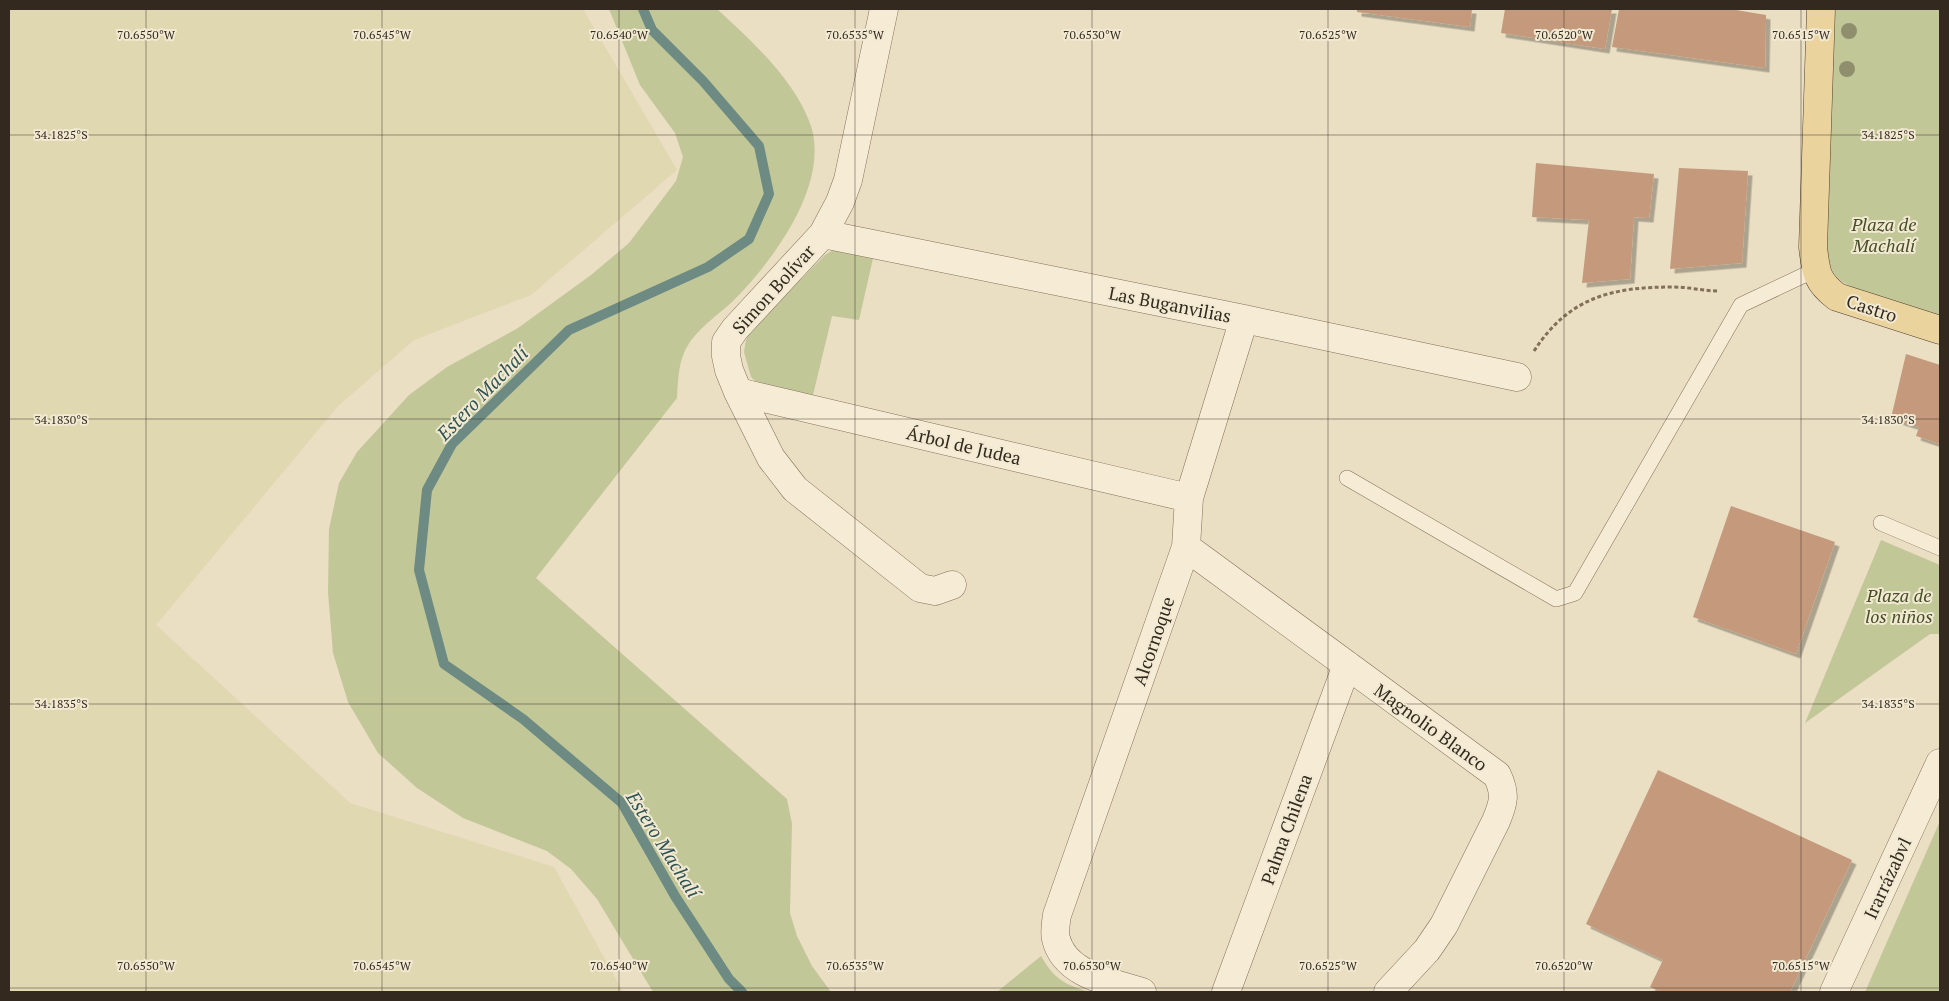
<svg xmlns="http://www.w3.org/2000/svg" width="1949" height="1001" font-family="'PT Serif',serif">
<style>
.farmland{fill:#dfd8b1}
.green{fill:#c2c798}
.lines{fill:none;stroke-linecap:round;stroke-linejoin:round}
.stream{stroke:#6d8b83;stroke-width:10}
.building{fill:#c59a7c;filter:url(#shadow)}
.service-casing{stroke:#83705b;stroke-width:16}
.minor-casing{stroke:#83705b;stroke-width:29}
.primary-casing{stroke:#513f2f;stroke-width:29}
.path{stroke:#83705b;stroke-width:3;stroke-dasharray:4 2.5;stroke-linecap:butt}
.service{stroke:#f6ecd6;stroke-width:15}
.minor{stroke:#f6ecd6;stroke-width:28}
.primary{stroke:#ebd39e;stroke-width:28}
.tree{fill:#8f8f6d}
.ticks{fill:none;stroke:#34291e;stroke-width:1;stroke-opacity:0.45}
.labels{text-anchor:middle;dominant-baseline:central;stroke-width:4;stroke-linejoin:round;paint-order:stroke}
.park-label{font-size:18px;font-style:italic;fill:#454f27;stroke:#f2e9d2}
.street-label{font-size:18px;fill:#34291e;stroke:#f2e9d2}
.water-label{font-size:19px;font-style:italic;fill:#2f5350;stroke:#f2e9d2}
.ticks-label{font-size:12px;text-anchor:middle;fill:#34291e;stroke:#f2e9d2;stroke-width:4;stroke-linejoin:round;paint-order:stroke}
</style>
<defs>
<filter id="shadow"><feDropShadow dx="4.5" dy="4.5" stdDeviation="0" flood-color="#0004"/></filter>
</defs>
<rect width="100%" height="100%" fill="#eadec3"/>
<path class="farmland" d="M9,9H583L677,170L531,295L414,340L338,406L156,625L350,803L554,867L623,992H9Z"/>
<path class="green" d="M609,9H717C751,40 796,81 811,126C829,184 776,256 738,296C721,314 694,329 684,353C678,367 678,383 677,398L536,578L787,799L792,824L790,913L797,936L812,966L831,992H653L597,899L571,869L547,851L463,818L417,788L378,753L348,702L333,653L328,592L329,529L339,483L357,452L409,395L447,367L518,328L591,275L629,243L676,181L683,157L675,133L640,85Z
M1833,9H1940V316C1917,309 1852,293 1838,278C1829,269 1828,257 1826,245Z
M833,250L874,254L859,320L832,316L813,395L762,385L755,381L751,377L744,352L746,340L750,331L825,255Z
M1881,540L1940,565V634H1930L1805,723Z
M1940,821V992H1865Z
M1041,956C1054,979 1064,984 1089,992H997Z"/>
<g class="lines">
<path class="stream" d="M643,9L652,30L703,81L759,146L769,194L749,239L708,267L569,330L452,444L427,490L419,570L444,664L523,719L622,803L675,896L729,979L742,992"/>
</g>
<path class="building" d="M1357,9H1472L1470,27L1357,12Z
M1505,9H1612L1605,49L1501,33Z
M1619,9H1730L1766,15L1765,68L1612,47Z
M1536,163L1654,174L1649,218L1634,217L1630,279L1582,283L1589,220L1532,217Z
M1679,168L1748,171L1742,263L1670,269Z
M1906,354L1940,365V444L1916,436L1919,427L1891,418Z
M1731,506L1835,542L1796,654L1693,617Z
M1658,770L1852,860L1790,992H1662L1650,987L1663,960L1586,924Z"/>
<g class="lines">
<defs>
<path id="service" d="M1347,478L1556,599L1575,593L1741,305L1815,270
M1881,523L1940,548"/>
<path id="minor" d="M884,9L848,180L840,202L823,234L735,329L726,342V356L729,370L738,392L771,458L795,489L920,588L935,591L952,585
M823,234L1244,319L1517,377
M738,392L1189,498
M1186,547L1497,775C1506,794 1504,802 1496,821L1444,925L1427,950L1388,992
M1142,992C1111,982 1065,975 1056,939C1054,932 1056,922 1057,915L1186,547L1189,498L1244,319
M1226,992L1347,665
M1834,992L1940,763"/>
<path id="primary" d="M1821,9L1813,247C1816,272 1816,281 1837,297L1940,330"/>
</defs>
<use href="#service" class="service-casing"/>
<use href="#minor" class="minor-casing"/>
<use href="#primary" class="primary-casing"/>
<path class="path" d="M1534,351C1569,297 1612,287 1673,287C1689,287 1704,291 1719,291"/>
<use href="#service" class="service"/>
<use href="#minor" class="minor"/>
<use href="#primary" class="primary"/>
</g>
<g class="tree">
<circle cx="1849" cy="31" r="8"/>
<circle cx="1847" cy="69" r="8"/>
</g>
<path class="ticks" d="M146,9V992M382,9V992M619,9V992M855,9V992M1092,9V992M1328,9V992M1564,9V992M1801,9V992M9,135H1940M9,419H1940M9,704H1940M9,988H1940"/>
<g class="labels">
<g class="park-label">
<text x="1884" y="224">Plaza de<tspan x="1884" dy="21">Machalí</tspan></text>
<text x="1899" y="595">Plaza de<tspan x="1899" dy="21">los niños</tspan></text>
</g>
<g class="street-label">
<text transform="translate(773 289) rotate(-48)">Simon Bolívar</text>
<text transform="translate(1170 304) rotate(11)">Las Buganvilias</text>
<text transform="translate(1872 308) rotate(18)">Castro</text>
<text transform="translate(964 445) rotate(13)">Árbol de Judea</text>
<text transform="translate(1153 641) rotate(-71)">Alcornoque</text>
<text transform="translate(1431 727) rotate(36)">Magnolio Blanco</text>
<text transform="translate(1286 829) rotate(-70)">Palma Chilena</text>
<text transform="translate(1887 878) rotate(-65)">Irarrázabvl</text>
</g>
<g class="water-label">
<text transform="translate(482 393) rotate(-46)">Estero Machalí</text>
<text transform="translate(664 844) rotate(58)">Estero Machalí</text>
</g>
</g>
<g class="ticks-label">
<text x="146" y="39">70.6550°W</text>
<text x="382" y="39">70.6545°W</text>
<text x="619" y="39">70.6540°W</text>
<text x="855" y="39">70.6535°W</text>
<text x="1092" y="39">70.6530°W</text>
<text x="1328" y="39">70.6525°W</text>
<text x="1564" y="39">70.6520°W</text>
<text x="1801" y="39">70.6515°W</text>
<text x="61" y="139">34.1825°S</text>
<text x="1888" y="139">34.1825°S</text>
<text x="61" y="424">34.1830°S</text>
<text x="1888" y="424">34.1830°S</text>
<text x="61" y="708">34.1835°S</text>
<text x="1888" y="708">34.1835°S</text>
<text x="146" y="970">70.6550°W</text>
<text x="382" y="970">70.6545°W</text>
<text x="619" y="970">70.6540°W</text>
<text x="855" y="970">70.6535°W</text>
<text x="1092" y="970">70.6530°W</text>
<text x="1328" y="970">70.6525°W</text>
<text x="1564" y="970">70.6520°W</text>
<text x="1801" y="970">70.6515°W</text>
</g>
<rect width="1949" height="1001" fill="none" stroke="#34291e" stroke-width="20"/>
</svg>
